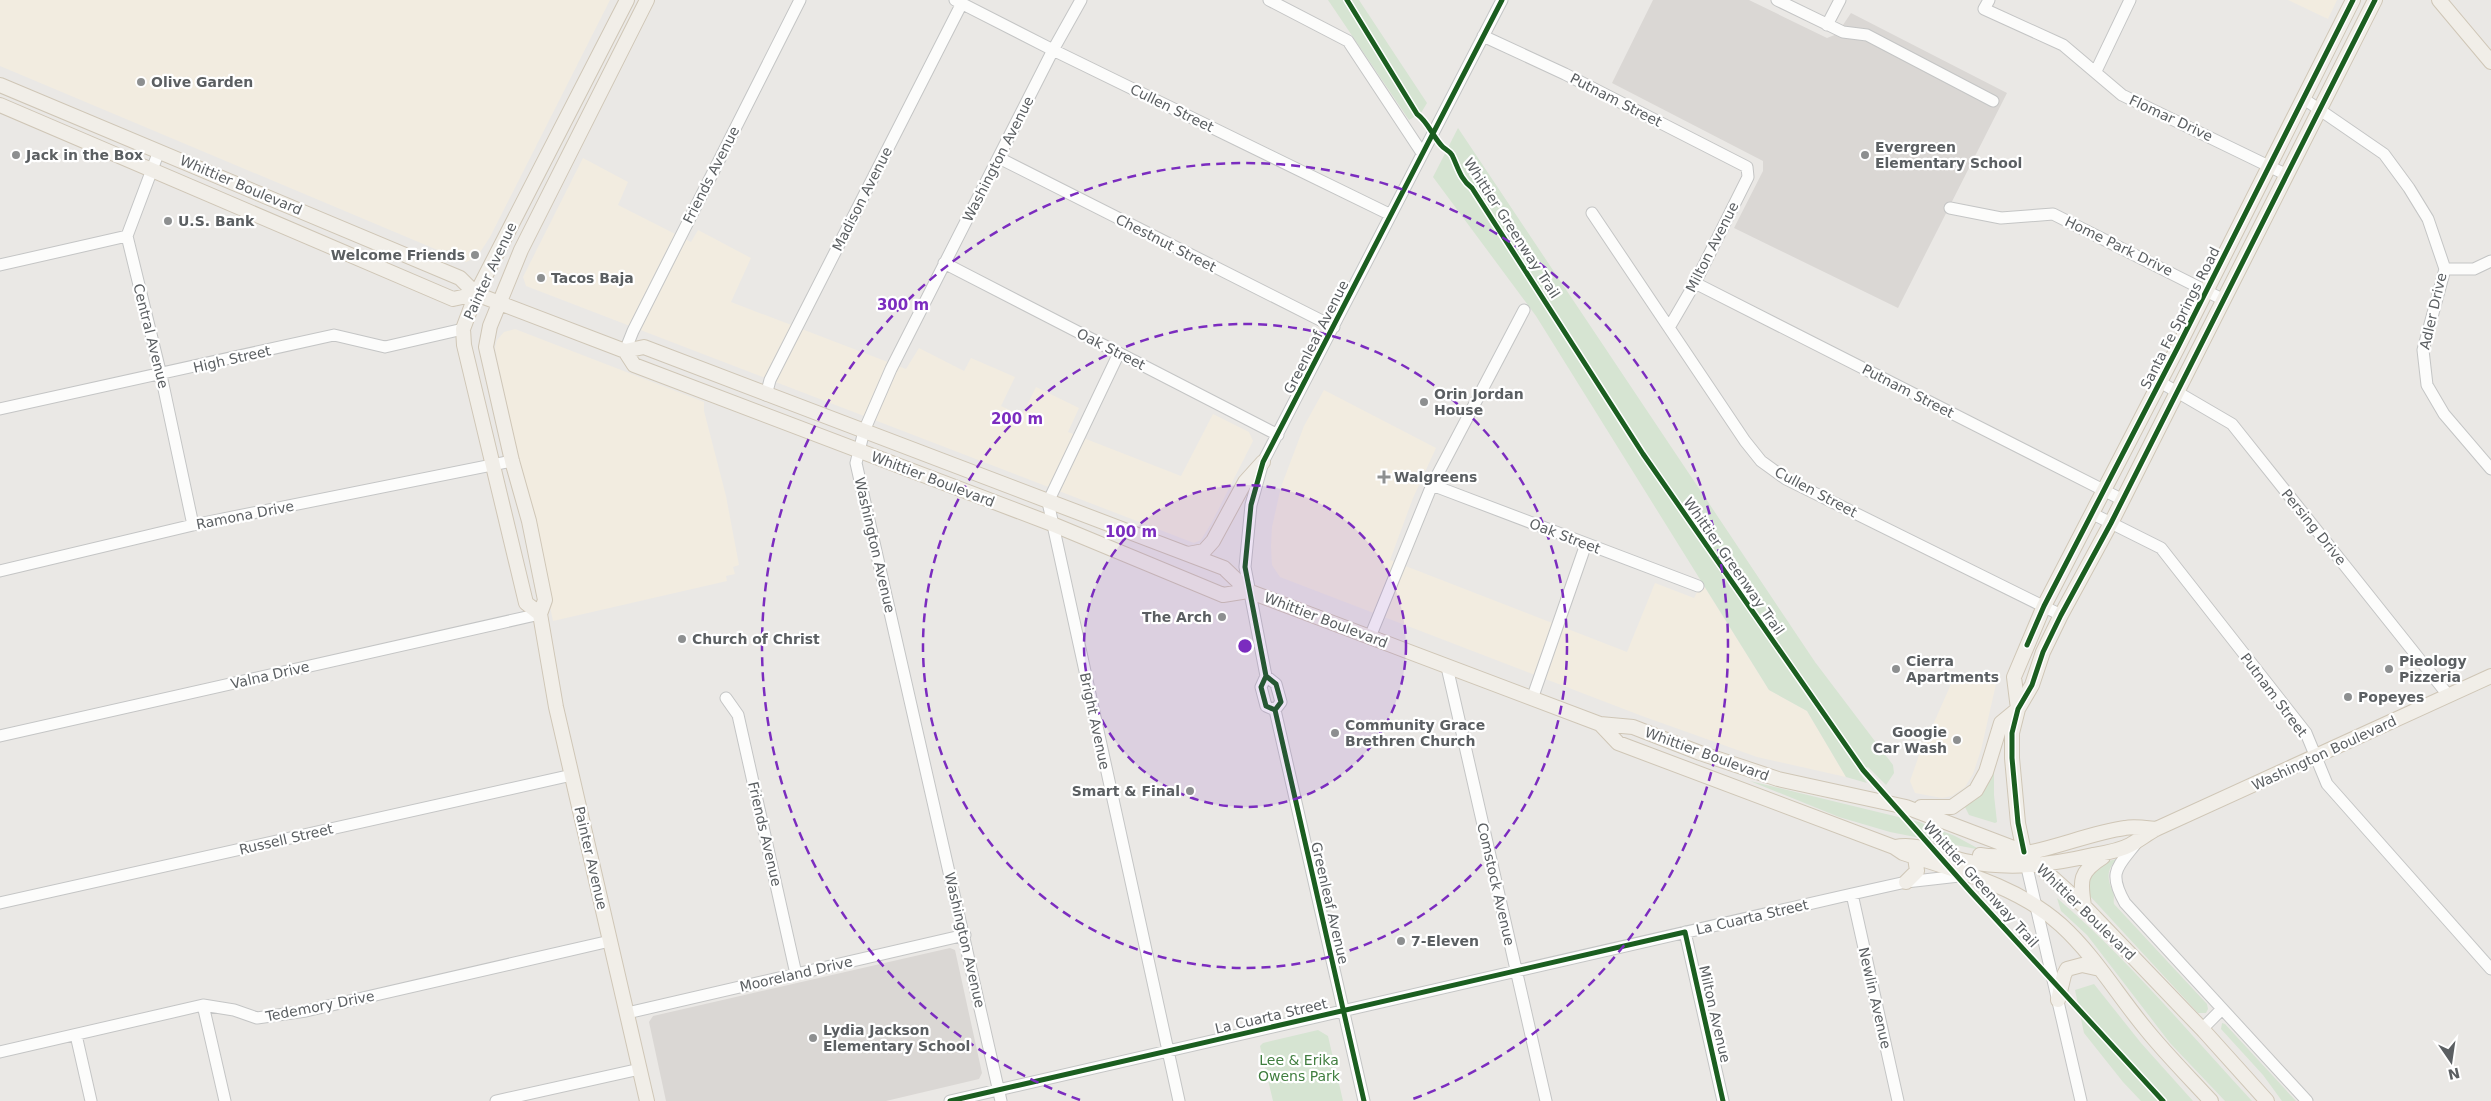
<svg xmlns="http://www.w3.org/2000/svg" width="2491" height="1101" font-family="'DejaVu Sans',sans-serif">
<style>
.commercial{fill:#f2ece0}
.education{fill:#dad7d4}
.green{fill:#d6e4d2}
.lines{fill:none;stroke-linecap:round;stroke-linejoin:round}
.minor-casing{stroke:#c4c5c5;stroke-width:13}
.major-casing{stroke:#cfc6b6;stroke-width:16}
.minor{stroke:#fcfcfb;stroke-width:11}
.major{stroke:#f1eee8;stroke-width:14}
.cycleway-casing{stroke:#fff;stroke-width:8}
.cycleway{stroke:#1b5e20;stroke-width:5}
.ring{fill:none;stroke:#7b2cbf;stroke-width:2.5;stroke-dasharray:9 6}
.poi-dot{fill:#8d8f90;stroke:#fff;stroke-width:2}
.labels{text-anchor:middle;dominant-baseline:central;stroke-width:4.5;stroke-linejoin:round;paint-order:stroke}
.poi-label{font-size:14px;font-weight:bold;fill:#5b5f62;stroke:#fff;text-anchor:start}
.street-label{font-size:14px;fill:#5b5f62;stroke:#fff}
.park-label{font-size:14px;fill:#407e3f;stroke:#fff}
.centre{fill:#7b2cbf;stroke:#fff;stroke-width:2.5}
.ring-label{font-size:15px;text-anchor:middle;font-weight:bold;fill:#7b2cbf;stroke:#fff;stroke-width:4.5;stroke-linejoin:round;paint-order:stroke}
</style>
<rect width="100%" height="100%" fill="#eae8e5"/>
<path class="commercial" d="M0,0H610L490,237L477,257L466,262L0,66Z
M2288,0H2337L2328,19Z
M583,158L628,182L618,205L691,242L698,230L751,258L731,302L906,369L919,348L964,371L971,358L1015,377L1001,406L1022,416L1036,387L1079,408L1068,432L1181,476L1213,414L1249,432L1253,441L1212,522L1201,540L1194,543L526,286L523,277Z
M515,329L704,402V411L726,496L739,565L733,567L735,574L726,576L727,581L553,621L495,348L497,340L504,332Z
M1324,390L1436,448L1413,498L1390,560L1627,652L1655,583L1694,598L1702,583L1769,690L1807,711L1846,777L1757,757L1642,716L1280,577L1272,565L1271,546L1272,527L1281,487L1304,426Z
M1955,675L1996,684L1981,750L1973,774L1965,787L1952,796L1942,798L1915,793L1910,781L1924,741L1932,727Z"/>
<path class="education" d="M1653,0H1749L1827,38L1837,34L1851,13L2007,93L1898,308L1734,228L1763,171V161L1612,83Z
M950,948L955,950L982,1073L979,1079L886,1101H666L649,1022L653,1016Z"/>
<path class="green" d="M1328,0H1359L1427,103L1421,113L1409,120Z
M1458,128L1815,662L1893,765L1894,773L1886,785L1868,767L1859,772L1867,783L1846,777L1807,711L1769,690L1536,316L1433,177Z
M1994,761V795L1997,822L1995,823L1969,815L1965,807L1979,796Z
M1750,781L1919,822L1955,836L1981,850L1890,832L1839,817Z
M2117,859C2106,870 2107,879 2113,892C2115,896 2113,900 2114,904L2207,1004L2208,1009L2206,1013H2198L2089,895V877L2104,862Z
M2057,898C2128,959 2189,1033 2252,1101H2225L2170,1043L2087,935L2061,911Z
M2094,984L2141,1043L2193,1101H2141L2123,1082L2084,1033L2075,990Z
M2222,1023L2225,1024L2296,1101H2282L2263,1075L2221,1029Z
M1318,1030L1328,1036L1343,1101H1273L1260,1046L1263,1043Z"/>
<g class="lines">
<defs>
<path id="minor" d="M955,0L1053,50L1389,214
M1269,0L1348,41L1422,153
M1777,0L1843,32L1867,35L1993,101
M1989,0L1984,9L2063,45L2122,95L2287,175
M1827,25L1840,0
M1483,36L1565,74L1747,167L1748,177L1695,283L1670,326
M2096,71L2130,0
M2304,99L2384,154L2409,188L2428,219L2445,269L2423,350L2427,385L2444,414L2491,469
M159,151L127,236L161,375L193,525
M999,158L1334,327
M1950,208L2001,218L2053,214L2224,300
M1592,213L1745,441L1761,461L1786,479L2061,615
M944,263L1278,435
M0,265L127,236
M2445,269H2474L2491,261
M1695,283L2121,499
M625,351L633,331L800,0
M1119,353L1048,502L1179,1101
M2160,382L2232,424L2448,695
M766,395L770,380L962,3
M0,409L334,335L385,347L463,329
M1432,485L1698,586
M2093,514L2161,548L2306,733L2327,784L2491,969
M0,571L193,525L512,461
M1370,637L1432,485L1524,310
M1447,667L1546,1101
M1266,676L1276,684L1281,702L1275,710L1364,1101
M726,698L738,715L796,974
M1532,699L1586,544
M1275,710L1266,706L1261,687L1266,676L1245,567L1251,505L1263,462L1502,0
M0,736L540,614
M2137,842C2118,867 2107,871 2125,903L2307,1101
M2025,859L2081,1101
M1852,894L1898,1101
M0,903L572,775
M1685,932L1723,1101
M203,1005L225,1101
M627,1013L965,935
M2202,1029L2222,1009
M76,1035L91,1101
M0,1052L203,1005L234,1010L257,1018L306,1011L610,941
M496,1101L640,1069
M950,1101L1852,894L1906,882L1968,875
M1001,1101L856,463L864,431L891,369L1053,50L1081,0"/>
<path id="major" d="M647,0L521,250L490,326L486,347L512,461L529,521L545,600L540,614L556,707L647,1101
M2439,0L2491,62
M0,85L460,278L476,294L625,351L644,347L1224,568L1248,591L1600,724L1633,727L1700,753L1778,779L1906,807L2024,852L2084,906L2204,1031L2267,1101
M0,105L453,299L476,294
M625,351L634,365L1052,524L1223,595L1248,591
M1188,554L1204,551L1213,541L1245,482L1263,462
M540,614L526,603L464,345L463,329L476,294L627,0
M2018,709L2014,677L2044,606L2178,347L2353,0
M1600,724L1618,743L1894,847L1903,853C1957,871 2018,886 2061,925C2094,955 2117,994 2145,1028C2165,1053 2189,1077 2211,1101
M1921,807H1952L1976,790L1986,772L2001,723L2018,709
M1895,847C1919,842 1942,856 1965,861C2009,870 2050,865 2093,855C2105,853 2119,851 2130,845C2139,840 2147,834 2156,829L2491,676
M2024,852L2018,823L2012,758V733L2018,709L2032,685L2043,652L2061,615L2111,523L2375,0
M1980,855C2025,863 2080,834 2125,828C2134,826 2146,828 2156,829
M1906,882L1917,871L1915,857
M2084,906C2080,880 2079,872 2103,857
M2058,1000L2064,975L2067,969L2082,965L2100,969"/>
</defs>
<use href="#minor" class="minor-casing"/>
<use href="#major" class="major-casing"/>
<use href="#minor" class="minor"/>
<use href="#major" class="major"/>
<defs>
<path id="cycleway" d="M1347,0L1417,114C1428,122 1432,135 1441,145C1444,149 1449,150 1452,155C1458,167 1460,179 1472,188L1643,454L1863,770L1971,892L2163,1101
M2027,645L2044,606L2178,347L2353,0
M1266,676L1276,684L1281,702L1275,710L1364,1101
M1275,710L1266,706L1261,687L1266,676L1245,567L1251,505L1263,462L1502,0
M2024,852L2018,823L2012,758V733L2018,709L2032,685L2043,652L2061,615L2111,523L2375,0
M950,1101L1685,932L1723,1101"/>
</defs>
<use href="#cycleway" class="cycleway-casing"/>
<use href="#cycleway" class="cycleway"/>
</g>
<circle cx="1245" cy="646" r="161" fill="#7b2cbf" fill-opacity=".12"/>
<g class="ring">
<circle cx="1245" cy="646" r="161"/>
<circle cx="1245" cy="646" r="322"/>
<path d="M1080 1100A483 483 0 1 1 1410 1100"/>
</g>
<g class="poi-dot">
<circle cx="141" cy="82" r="5"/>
<circle cx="16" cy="155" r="5"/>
<circle cx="1865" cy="155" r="5"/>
<circle cx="168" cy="221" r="5"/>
<circle cx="475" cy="255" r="5"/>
<circle cx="541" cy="278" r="5"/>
<circle cx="1424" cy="402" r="5"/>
<path d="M1381.5 469.5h5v5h5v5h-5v5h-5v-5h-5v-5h5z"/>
<circle cx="1222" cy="617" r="5"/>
<circle cx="682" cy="639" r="5"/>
<circle cx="1896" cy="669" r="5"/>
<circle cx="2389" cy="669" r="5"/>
<circle cx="2348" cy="697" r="5"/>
<circle cx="1335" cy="733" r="5"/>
<circle cx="1957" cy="740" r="5"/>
<circle cx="1190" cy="791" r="5"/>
<circle cx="1401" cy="941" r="5"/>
<circle cx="813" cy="1038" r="5"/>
</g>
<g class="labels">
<g class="poi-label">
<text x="151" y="82">Olive Garden</text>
<text x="1875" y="147">Evergreen<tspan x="1875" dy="16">Elementary School</tspan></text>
<text x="26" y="155">Jack in the Box</text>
<text x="178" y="221">U.S. Bank</text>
<text x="465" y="255" text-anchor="end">Welcome Friends</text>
<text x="551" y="278">Tacos Baja</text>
<text x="1434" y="394">Orin Jordan<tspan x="1434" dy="16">House</tspan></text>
<text x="1394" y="477">Walgreens</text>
<text x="1212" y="617" text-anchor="end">The Arch</text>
<text x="692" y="639">Church of Christ</text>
<text x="1906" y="661">Cierra<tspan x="1906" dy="16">Apartments</tspan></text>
<text x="2399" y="661">Pieology<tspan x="2399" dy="16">Pizzeria</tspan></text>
<text x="2358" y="697">Popeyes</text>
<text x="1345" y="725">Community Grace<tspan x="1345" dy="16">Brethren Church</tspan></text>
<text x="1947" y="732" text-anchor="end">Googie<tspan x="1947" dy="16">Car Wash</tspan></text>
<text x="1180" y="791" text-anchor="end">Smart &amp; Final</text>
<text x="1411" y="941">7-Eleven</text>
<text x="823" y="1030">Lydia Jackson<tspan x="823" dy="16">Elementary School</tspan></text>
</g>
<g class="street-label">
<text transform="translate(1616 100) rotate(27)">Putnam Street</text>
<text transform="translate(1172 108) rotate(26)">Cullen Street</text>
<text transform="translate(2171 118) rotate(25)">Flomar Drive</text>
<text transform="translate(998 159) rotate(-63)">Washington Avenue</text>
<text transform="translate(711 175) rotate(-63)">Friends Avenue</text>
<text transform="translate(241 185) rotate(23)">Whittier Boulevard</text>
<text transform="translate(862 199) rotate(-63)">Madison Avenue</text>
<text transform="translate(1512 228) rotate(57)">Whittier Greenway Trail</text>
<text transform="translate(1166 243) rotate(27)">Chestnut Street</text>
<text transform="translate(2119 246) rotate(26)">Home Park Drive</text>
<text transform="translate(1712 247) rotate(-63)">Milton Avenue</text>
<text transform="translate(490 271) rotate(-65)">Painter Avenue</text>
<text transform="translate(2433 311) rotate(-77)">Adler Drive</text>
<text transform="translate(2180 318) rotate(-63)">Santa Fe Springs Road</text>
<text transform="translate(151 336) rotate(76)">Central Avenue</text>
<text transform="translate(1316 337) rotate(-63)">Greenleaf Avenue</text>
<text transform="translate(1111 349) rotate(27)">Oak Street</text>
<text transform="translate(232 359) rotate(-13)">High Street</text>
<text transform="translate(1908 391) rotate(27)">Putnam Street</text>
<text transform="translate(933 479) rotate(21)">Whittier Boulevard</text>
<text transform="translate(1816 492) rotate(28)">Cullen Street</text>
<text transform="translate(245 515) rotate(-11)">Ramona Drive</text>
<text transform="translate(2314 527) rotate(51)">Persing Drive</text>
<text transform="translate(1565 536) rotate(21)">Oak Street</text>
<text transform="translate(875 545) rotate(77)">Washington Avenue</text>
<text transform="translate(1734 566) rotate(55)">Whittier Greenway Trail</text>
<text transform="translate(1326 620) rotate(21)">Whittier Boulevard</text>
<text transform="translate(270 675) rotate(-13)">Valna Drive</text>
<text transform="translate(2274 695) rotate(53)">Putnam Street</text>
<text transform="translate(1095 721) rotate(78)">Bright Avenue</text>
<text transform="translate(2324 753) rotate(-25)">Washington Boulevard</text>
<text transform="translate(1707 754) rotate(20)">Whittier Boulevard</text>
<text transform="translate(765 834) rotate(77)">Friends Avenue</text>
<text transform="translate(286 839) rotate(-13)">Russell Street</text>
<text transform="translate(591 858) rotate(77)">Painter Avenue</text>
<text transform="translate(1496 884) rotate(77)">Comstock Avenue</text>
<text transform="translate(1981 884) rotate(48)">Whittier Greenway Trail</text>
<text transform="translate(1330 903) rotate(77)">Greenleaf Avenue</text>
<text transform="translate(2086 912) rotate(44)">Whittier Boulevard</text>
<text transform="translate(1752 917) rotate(-13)">La Cuarta Street</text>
<text transform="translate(965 940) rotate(77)">Washington Avenue</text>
<text transform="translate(796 974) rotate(-13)">Mooreland Drive</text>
<text transform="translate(1875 998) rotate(77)">Newlin Avenue</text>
<text transform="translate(320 1006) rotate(-11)">Tedemory Drive</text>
<text transform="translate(1715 1014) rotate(77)">Milton Avenue</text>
<text transform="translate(1271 1016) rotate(-13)">La Cuarta Street</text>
</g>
<g class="park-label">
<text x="1299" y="1060">Lee &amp; Erika<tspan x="1299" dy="16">Owens Park</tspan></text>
</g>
</g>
<circle cx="1245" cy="646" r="8" class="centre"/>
<g class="ring-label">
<text x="903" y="310">300 m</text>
<text x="1017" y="424">200 m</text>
<text x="1131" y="537">100 m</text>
</g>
<g transform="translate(2451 1061) rotate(167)" stroke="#ffffff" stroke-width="4" paint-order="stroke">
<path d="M0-4L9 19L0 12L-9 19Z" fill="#5b5f62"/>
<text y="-8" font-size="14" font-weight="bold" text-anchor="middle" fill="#5b5f62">N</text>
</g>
</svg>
